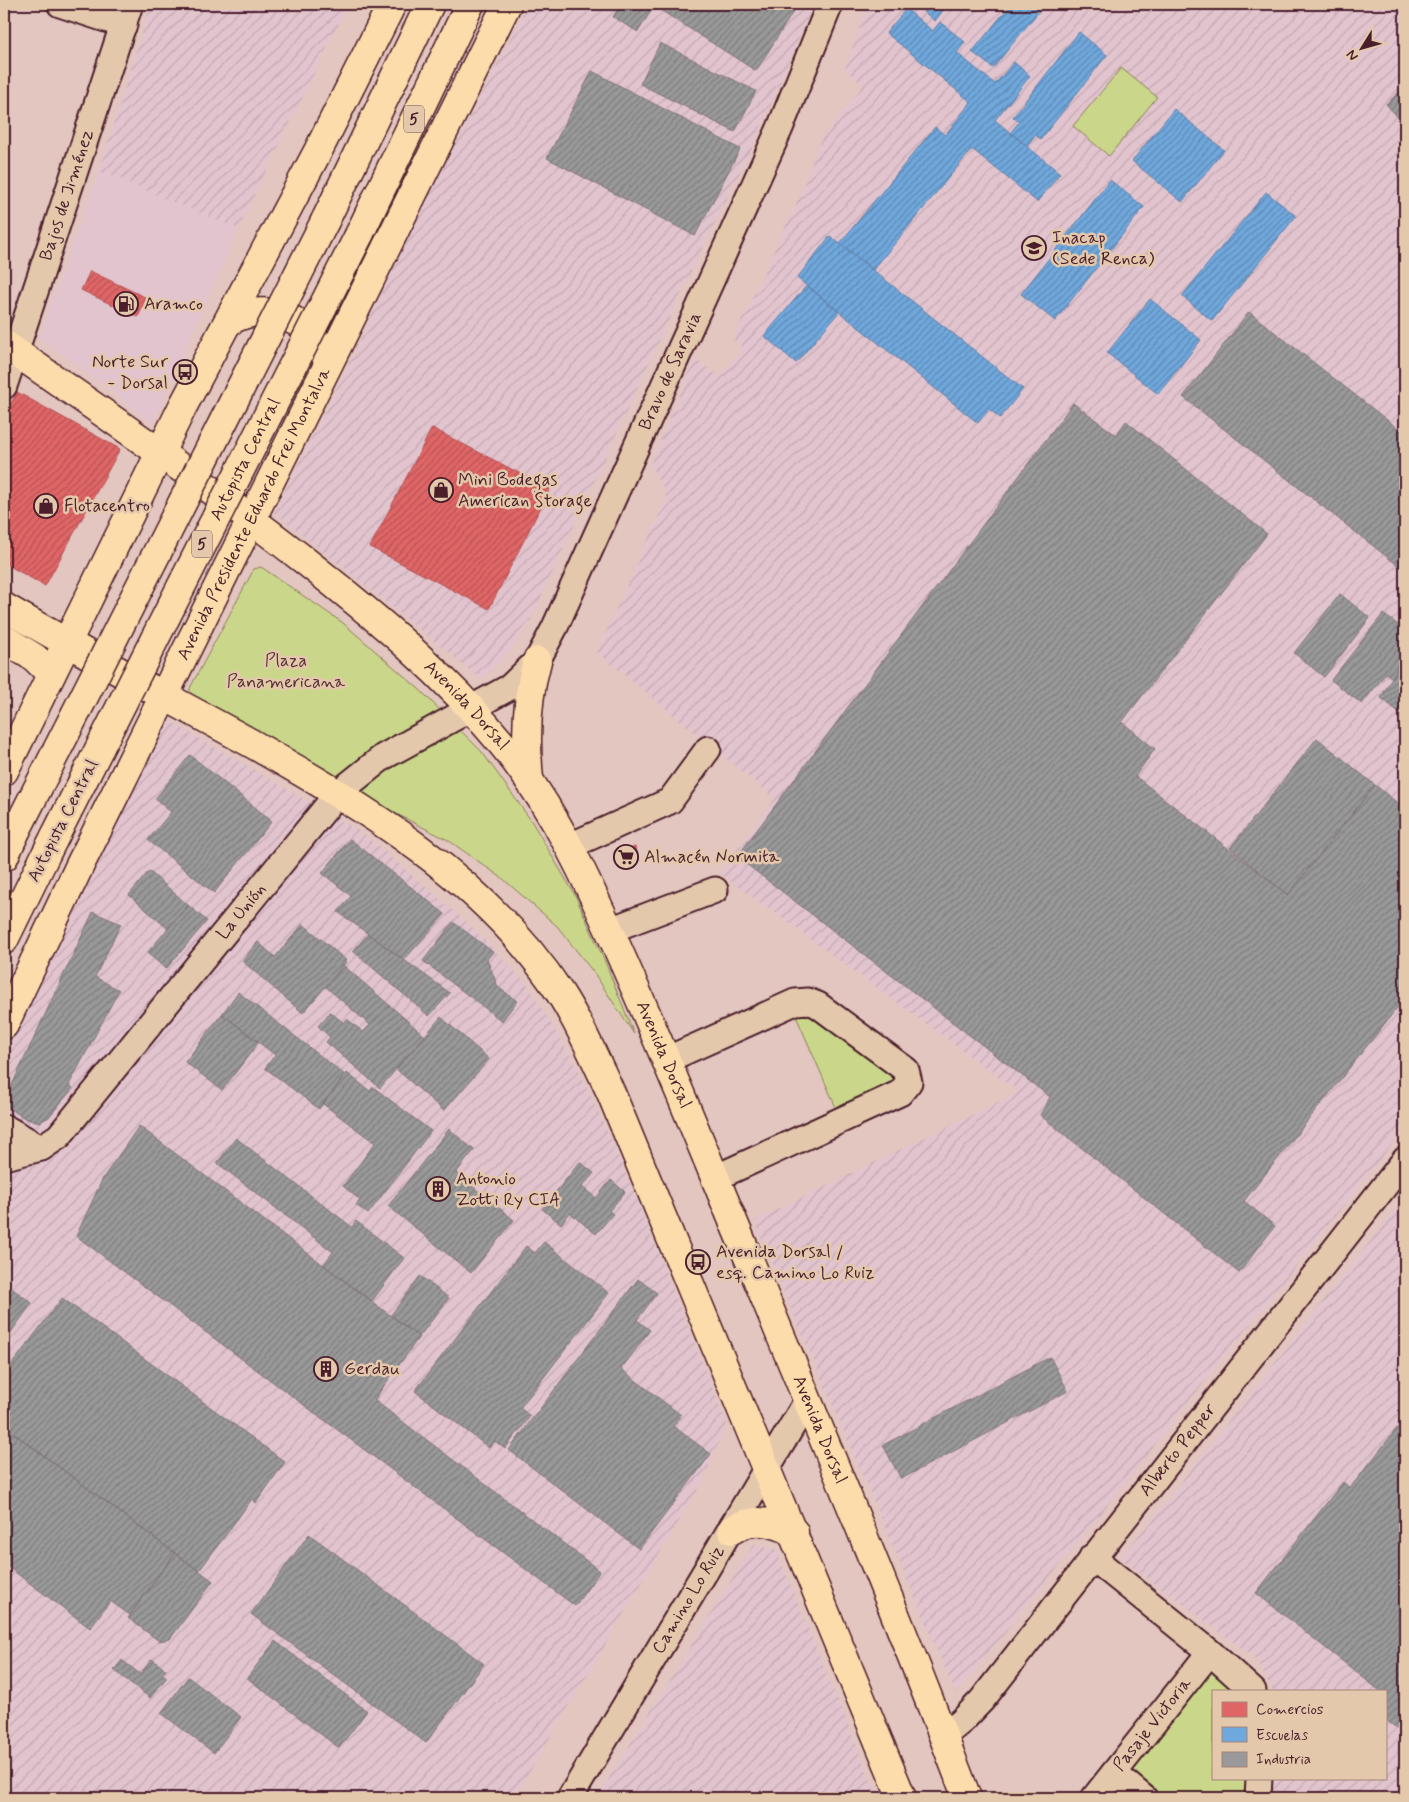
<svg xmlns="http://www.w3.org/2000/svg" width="1409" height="1802" font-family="Mynerve,sans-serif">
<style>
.built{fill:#e2c4ce}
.industrial{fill:url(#industrial-furrows)}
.green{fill:#cad78a;stroke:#8a7b5a}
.shops{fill:url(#shops-hatch);stroke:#b35154}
.schools{fill:url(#schools-hatch);stroke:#647fa7}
.industry{fill:url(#industry-hatch);stroke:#817478}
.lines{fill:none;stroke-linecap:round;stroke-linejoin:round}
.minor-casing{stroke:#4a1f2b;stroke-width:29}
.major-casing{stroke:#4a1f2b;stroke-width:31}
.highway-casing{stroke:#4a1f2b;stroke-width:31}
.minor{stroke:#e4c8ac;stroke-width:25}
.major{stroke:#fddcac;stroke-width:28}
.highway{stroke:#fddcac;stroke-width:28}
.highway-bridge-casing{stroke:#4a1f2b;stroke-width:31;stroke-linecap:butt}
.highway-bridge{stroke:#fddcac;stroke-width:28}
.labels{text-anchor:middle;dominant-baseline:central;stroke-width:5;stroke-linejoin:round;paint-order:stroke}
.shield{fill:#e4c8ac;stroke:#785252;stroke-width:1}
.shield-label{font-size:16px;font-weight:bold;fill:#4a1f2b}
.street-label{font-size:18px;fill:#4a1f2b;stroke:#e4c8ac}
.poi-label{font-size:18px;fill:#4a1f2b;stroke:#e4c8ac;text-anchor:start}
.park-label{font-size:18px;fill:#573134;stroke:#e4c8ac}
</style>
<defs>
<pattern id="industrial-furrows" width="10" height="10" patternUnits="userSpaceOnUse" patternTransform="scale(1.25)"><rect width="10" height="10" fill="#e2c4ce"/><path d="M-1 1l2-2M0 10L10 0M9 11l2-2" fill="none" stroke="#c3a8b1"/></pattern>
<pattern id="shops-hatch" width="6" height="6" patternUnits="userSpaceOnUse" patternTransform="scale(1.25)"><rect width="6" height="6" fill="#e06666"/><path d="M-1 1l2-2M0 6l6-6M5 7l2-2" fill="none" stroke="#b85354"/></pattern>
<pattern id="schools-hatch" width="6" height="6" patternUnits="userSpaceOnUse" patternTransform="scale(1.25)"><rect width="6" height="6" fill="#6fa8dc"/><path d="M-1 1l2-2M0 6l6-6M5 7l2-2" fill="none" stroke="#5d88b3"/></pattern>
<pattern id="industry-hatch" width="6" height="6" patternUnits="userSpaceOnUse" patternTransform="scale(1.25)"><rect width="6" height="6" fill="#999"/><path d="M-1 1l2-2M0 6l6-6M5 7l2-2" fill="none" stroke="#7f7c7d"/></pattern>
</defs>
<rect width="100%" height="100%" fill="#e3c6c0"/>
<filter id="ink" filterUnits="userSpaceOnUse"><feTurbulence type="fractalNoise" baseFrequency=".02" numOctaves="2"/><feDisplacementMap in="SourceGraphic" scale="10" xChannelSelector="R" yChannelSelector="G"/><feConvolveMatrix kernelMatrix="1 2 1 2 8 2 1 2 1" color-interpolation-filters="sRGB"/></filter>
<g filter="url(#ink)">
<path class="built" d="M99,171L238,229L153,424L39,337Z"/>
<path class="industrial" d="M151,4H348L238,229L99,171Z
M528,4H814L751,150L701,250L529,623L509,652L481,679L274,512L353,355L402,248Z
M868,4H1405V1128L1087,1531L956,1694L754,1221L1019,1092L720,873L775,799L597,652L667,497L650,464L695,359L720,377L742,347L733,339L799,198L821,139L863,86L845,69Z
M168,720L364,834L472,927L527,984L578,1069L625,1171L727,1424L701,1484L514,1798H4V1059Z
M1405,1197V1798H1272L1273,1778H1385V1691H1273L1256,1659L1121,1558Z
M754,1544L776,1550L878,1798H597Z"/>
<path class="green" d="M1121,68L1157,97L1109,156L1073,126Z
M261,567L343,623L419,689L482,752L532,822L575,895L606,964L634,1034L594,973L557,926L502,878L448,840L363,797L190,698V688L254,569Z
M810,1012L889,1073L894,1080L892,1086L838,1112L796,1016Z
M1216,1664L1245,1691H1213V1778H1251L1249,1798H1108Z"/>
<path class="shops" d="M90,271L147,298L138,317L81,290Z
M17,392L120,449L45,586L4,563V416Z
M432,428L550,489L489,609L370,547Z
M635,847L639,860L618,867L614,853Z"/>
<path class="schools" d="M914,4H948L935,21Z
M1011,4H1029L1039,11L993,68L972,52Z
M906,9L933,31L940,22L965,42L957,53L995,84L1014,62L1030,76L995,120L1060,173L1037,202L972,149L873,270L840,243L935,127L945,135L971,102L886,33Z
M1079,32L1107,55L1041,139L1035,135L1027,146L1010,133L1019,122L1013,117Z
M1174,109L1224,150L1182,202L1132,161Z
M1110,180L1144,207L1055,321L1021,294Z
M1266,192L1296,216L1212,321L1182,296Z
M830,236L1023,389L1000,418L989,409L978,423L797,278Z
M807,285L839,312L796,363L764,336Z
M1150,299L1201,340L1158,394L1107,353Z"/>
<path class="industry" d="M621,4H798L756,71L654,6L638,32L613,17Z
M660,43L756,91L735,132L640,84Z
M592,71L740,149L695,236L547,158Z
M1405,87V125L1386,104Z
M1249,312L1405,434V571L1183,397Z
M1073,403L1116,435L1126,421L1267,534L1122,722L1155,749L1135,776L1288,895L1375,785L1405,809V998L1244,1201L1275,1226L1239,1273L1040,1115L1050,1097L737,857Z
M1340,594L1370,618L1324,677L1294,653Z
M1383,614L1404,629L1405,627V669L1404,671L1399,665L1392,678L1386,673L1362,704L1331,680Z
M1399,665L1404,671L1405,669V717L1381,698Z
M1317,738L1375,785L1288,895L1230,848Z
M190,755L272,821L214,893L148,840L171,812L155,799Z
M350,839L445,914L404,960L338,912L351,896L322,873Z
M149,871L188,905L168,929L129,895Z
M188,905L207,921L166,969L147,953Z
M93,912L121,924L95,977L119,990L69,1085L73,1088L49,1117L40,1122L26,1119L4,1105V1102Z
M453,922L493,952L487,959L498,987L517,1001L502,1021L423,961Z
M303,924L347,961L303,1013L242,961L258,942L275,957Z
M368,934L450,993L429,1016L353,951Z
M343,965L425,1036L380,1088L326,1042L330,1037L318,1026L330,1012L344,1023L347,1019L363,1032L370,1025L326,987Z
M238,992L345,1075L319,1109L265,1068L275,1055L222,1014Z
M222,1014L259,1042L222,1090L185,1062Z
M441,1017L489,1059L444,1111L396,1069Z
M347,1073L370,1091L373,1087L431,1131L368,1214L356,1205L360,1200L343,1186L375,1143L323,1104Z
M139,1126L419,1337L374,1400L600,1571L575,1606L76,1236L103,1178Z
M449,1129L474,1150L456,1173L514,1220L471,1273L388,1206Z
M236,1138L352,1227L356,1221L404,1258L372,1301L323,1265L333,1252L217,1163Z
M580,1162L594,1173L582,1187L596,1198L611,1180L625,1192L609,1211L613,1214L596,1234L570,1213L561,1224L542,1209Z
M544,1242L609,1293L520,1408L530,1416L505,1449L495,1441L489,1448L415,1391L526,1246L535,1253Z
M420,1276L449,1298L419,1337L391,1315Z
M638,1279L657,1293L637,1320L650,1330L621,1369L681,1415L673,1426L711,1454L639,1549L509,1450Z
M6,1284L32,1303L7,1338L4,1336V1287Z
M62,1298L285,1462L256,1503L252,1499L199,1571L4,1426V1375Z
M1050,1357L1068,1391L901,1479L883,1445Z
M1402,1422L1405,1425V1735L1385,1719V1691H1380L1256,1593L1343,1482L1350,1488Z
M4,1426L175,1553L130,1615L110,1601L90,1628L4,1564Z
M309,1534L484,1664L426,1743L251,1614Z
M175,1553L213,1581L170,1639L159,1641L128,1618Z
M275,1641L367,1711L339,1748L247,1678Z
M152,1659L166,1670L162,1674L167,1677L150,1698L114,1670L122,1660L140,1674Z
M188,1677L241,1717L214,1753L161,1713Z"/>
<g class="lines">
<defs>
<g id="minor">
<path d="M60,4L124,25"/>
<path id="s1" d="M4,386L130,4"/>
<path d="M570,846L670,801L708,749"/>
<path d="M610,930L715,890"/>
<path d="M666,1060L795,1002L808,1001L818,1005L906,1070L909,1082L900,1093L715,1178"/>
<path d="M4,1127L41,1148"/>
<path id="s2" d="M4,1157L41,1148L59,1136L338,793L383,757L510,687L537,661L555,627L780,128L830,4"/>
<path d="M1092,1557L1210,1652L1253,1691"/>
<path id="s3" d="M944,1736L962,1721L982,1700L1405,1160"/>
<path d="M1114,1773L1144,1798"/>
<path id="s4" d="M570,1798L807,1401"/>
<path id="s5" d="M1094,1798L1210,1652"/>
<path d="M1258,1798L1259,1778"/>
</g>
<g id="major">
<path d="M230,321C263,301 307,317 322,351"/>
<path id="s6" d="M4,344C105,414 207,484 304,560C376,617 443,672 502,744C556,810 590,886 624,963C656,1035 686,1107 716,1180C801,1385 888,1590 967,1798"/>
<path d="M4,607C85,654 167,697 249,742C364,807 486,879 560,993C580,1024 595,1059 611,1093L902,1798"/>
<path d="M4,639L35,658L51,674"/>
<path d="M4,771L183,406L318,151L392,4"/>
<path d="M529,779C525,738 526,700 537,661"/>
<path id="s7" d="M4,1025L80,865L507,4"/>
<path d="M732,1530C752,1517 773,1521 794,1532"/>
</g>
<path id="highway" d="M325,221L430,4
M359,235L470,4
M4,857L15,833
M4,940L46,854"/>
</defs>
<use href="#minor" class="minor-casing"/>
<use href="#major" class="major-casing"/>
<use href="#highway" class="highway-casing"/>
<use href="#minor" class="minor"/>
<use href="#major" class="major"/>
<use href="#highway" class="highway"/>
<defs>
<g id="highway-bridge">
<path d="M15,833L325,221"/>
<path id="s8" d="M46,854L359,235"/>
</g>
</defs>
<use href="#highway-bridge" class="highway-bridge-casing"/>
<use href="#highway-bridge" class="highway-bridge"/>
</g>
</g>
<defs>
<symbol id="university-ring" viewBox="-11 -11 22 22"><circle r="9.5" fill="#e4c8ac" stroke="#4a1f2b" stroke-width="1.5"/><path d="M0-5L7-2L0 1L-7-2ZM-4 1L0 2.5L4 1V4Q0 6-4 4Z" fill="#4a1f2b"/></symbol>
<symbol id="fuel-ring" viewBox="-11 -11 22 22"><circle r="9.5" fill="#e4c8ac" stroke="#4a1f2b" stroke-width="1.5"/><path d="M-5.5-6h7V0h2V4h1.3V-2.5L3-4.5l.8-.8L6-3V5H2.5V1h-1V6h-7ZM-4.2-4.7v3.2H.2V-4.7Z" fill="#4a1f2b"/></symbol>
<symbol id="bus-ring" viewBox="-11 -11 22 22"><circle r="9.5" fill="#e4c8ac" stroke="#4a1f2b" stroke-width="1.5"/><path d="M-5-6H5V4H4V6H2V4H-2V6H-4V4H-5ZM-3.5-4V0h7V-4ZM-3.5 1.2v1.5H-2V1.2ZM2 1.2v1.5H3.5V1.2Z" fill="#4a1f2b"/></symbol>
<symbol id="shop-ring" viewBox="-11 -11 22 22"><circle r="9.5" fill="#e4c8ac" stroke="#4a1f2b" stroke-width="1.5"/><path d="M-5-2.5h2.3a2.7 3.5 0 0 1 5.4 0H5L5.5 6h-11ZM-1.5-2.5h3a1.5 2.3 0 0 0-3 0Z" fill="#4a1f2b"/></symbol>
<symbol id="supermarket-ring" viewBox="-11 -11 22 22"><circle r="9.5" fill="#e4c8ac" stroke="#4a1f2b" stroke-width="1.5"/><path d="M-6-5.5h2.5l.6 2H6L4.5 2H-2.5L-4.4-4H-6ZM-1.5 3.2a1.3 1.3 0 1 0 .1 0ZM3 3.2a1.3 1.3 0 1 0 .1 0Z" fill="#4a1f2b"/></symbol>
<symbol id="building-ring" viewBox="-11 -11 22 22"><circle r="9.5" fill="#e4c8ac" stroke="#4a1f2b" stroke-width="1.5"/><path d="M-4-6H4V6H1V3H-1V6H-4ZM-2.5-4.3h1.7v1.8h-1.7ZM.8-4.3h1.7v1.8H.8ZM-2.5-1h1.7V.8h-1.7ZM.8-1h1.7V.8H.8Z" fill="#4a1f2b"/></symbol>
</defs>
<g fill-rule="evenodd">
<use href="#university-ring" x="1020" y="234" width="28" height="28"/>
<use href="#fuel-ring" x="112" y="290" width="28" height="28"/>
<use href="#bus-ring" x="171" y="358" width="28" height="28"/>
<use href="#shop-ring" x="427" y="476" width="28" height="28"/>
<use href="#shop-ring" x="32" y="492" width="28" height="28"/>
<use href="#supermarket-ring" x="612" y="843" width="28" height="28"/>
<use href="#building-ring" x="424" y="1175" width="28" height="28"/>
<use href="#bus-ring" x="684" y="1248" width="28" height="28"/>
<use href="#building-ring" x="312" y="1355" width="28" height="28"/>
</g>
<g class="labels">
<g class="shield">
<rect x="404" y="105.5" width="20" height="27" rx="4"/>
<rect x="192" y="530.5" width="20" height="27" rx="4"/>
</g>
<g class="shield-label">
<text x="414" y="119">5</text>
<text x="202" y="544">5</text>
</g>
<g class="street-label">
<text stroke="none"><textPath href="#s1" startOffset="201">Bajos de Jiménez</textPath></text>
<text stroke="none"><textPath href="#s2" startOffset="1061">Bravo de Saravia</textPath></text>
<text stroke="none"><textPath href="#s8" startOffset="442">Autopista Central</textPath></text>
<text stroke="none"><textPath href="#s7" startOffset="569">Avenida Presidente Eduardo Frei Montalva</textPath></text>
<text stroke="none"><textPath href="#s6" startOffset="588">Avenida Dorsal</textPath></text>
<text transform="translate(63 821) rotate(-63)">Autopista Central</text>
<text stroke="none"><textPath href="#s2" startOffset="349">La Unión</textPath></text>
<text stroke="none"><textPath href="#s6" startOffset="992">Avenida Dorsal</textPath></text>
<text stroke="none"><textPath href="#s6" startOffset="1398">Avenida Dorsal</textPath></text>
<text stroke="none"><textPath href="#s3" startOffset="370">Alberto Pepper</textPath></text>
<text stroke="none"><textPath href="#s4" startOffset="231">Camino Lo Ruiz</textPath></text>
<text stroke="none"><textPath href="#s5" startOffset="94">Pasaje Victoria</textPath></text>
</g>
<g class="poi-label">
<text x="1052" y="238">Inacap<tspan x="1052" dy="21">(Sede Renca)</tspan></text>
<text x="144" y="304">Aramco</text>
<text x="168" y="362" text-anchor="end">Norte Sur<tspan x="168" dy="21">- Dorsal</tspan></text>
<text x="458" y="480">Mini Bodegas<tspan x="458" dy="21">American Storage</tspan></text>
<text x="64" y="506">Flotacentro</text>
<text x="644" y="857">Almacén Normita</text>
<text x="456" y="1179">Antonio<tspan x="456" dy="21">Zotti Ry CIA</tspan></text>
<text x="716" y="1252">Avenida Dorsal /<tspan x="716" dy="21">esq. Camino Lo Ruiz</tspan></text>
<text x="344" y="1369">Gerdau</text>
</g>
<g class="park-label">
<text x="286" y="661">Plaza<tspan x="286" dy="21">Panamericana</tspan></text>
</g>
</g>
<rect width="1409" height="1802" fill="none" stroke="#e4c8ac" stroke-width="20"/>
<rect x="10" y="10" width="1389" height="1782" fill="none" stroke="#4a1f2b" stroke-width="2" filter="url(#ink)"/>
<rect x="1212" y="1690" width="175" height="90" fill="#e4c8ac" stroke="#a68478"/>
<rect x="1222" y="1702" width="25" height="15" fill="#e06666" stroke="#a68478"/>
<text x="1256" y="1714" font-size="15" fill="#4a1f2b">Comercios</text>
<rect x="1222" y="1727" width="25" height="15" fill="#6fa8dc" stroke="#a68478"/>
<text x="1256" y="1740" font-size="15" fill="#4a1f2b">Escuelas</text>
<rect x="1222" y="1752" width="25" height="15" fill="#999999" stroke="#a68478"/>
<text x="1256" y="1764" font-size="15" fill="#4a1f2b">Industria</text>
<g transform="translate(1362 48) rotate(233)" stroke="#e4c8ac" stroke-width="4" paint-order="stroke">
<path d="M0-4L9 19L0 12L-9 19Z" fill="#4a1f2b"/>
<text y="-8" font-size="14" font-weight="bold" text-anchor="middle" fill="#4a1f2b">N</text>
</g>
</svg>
